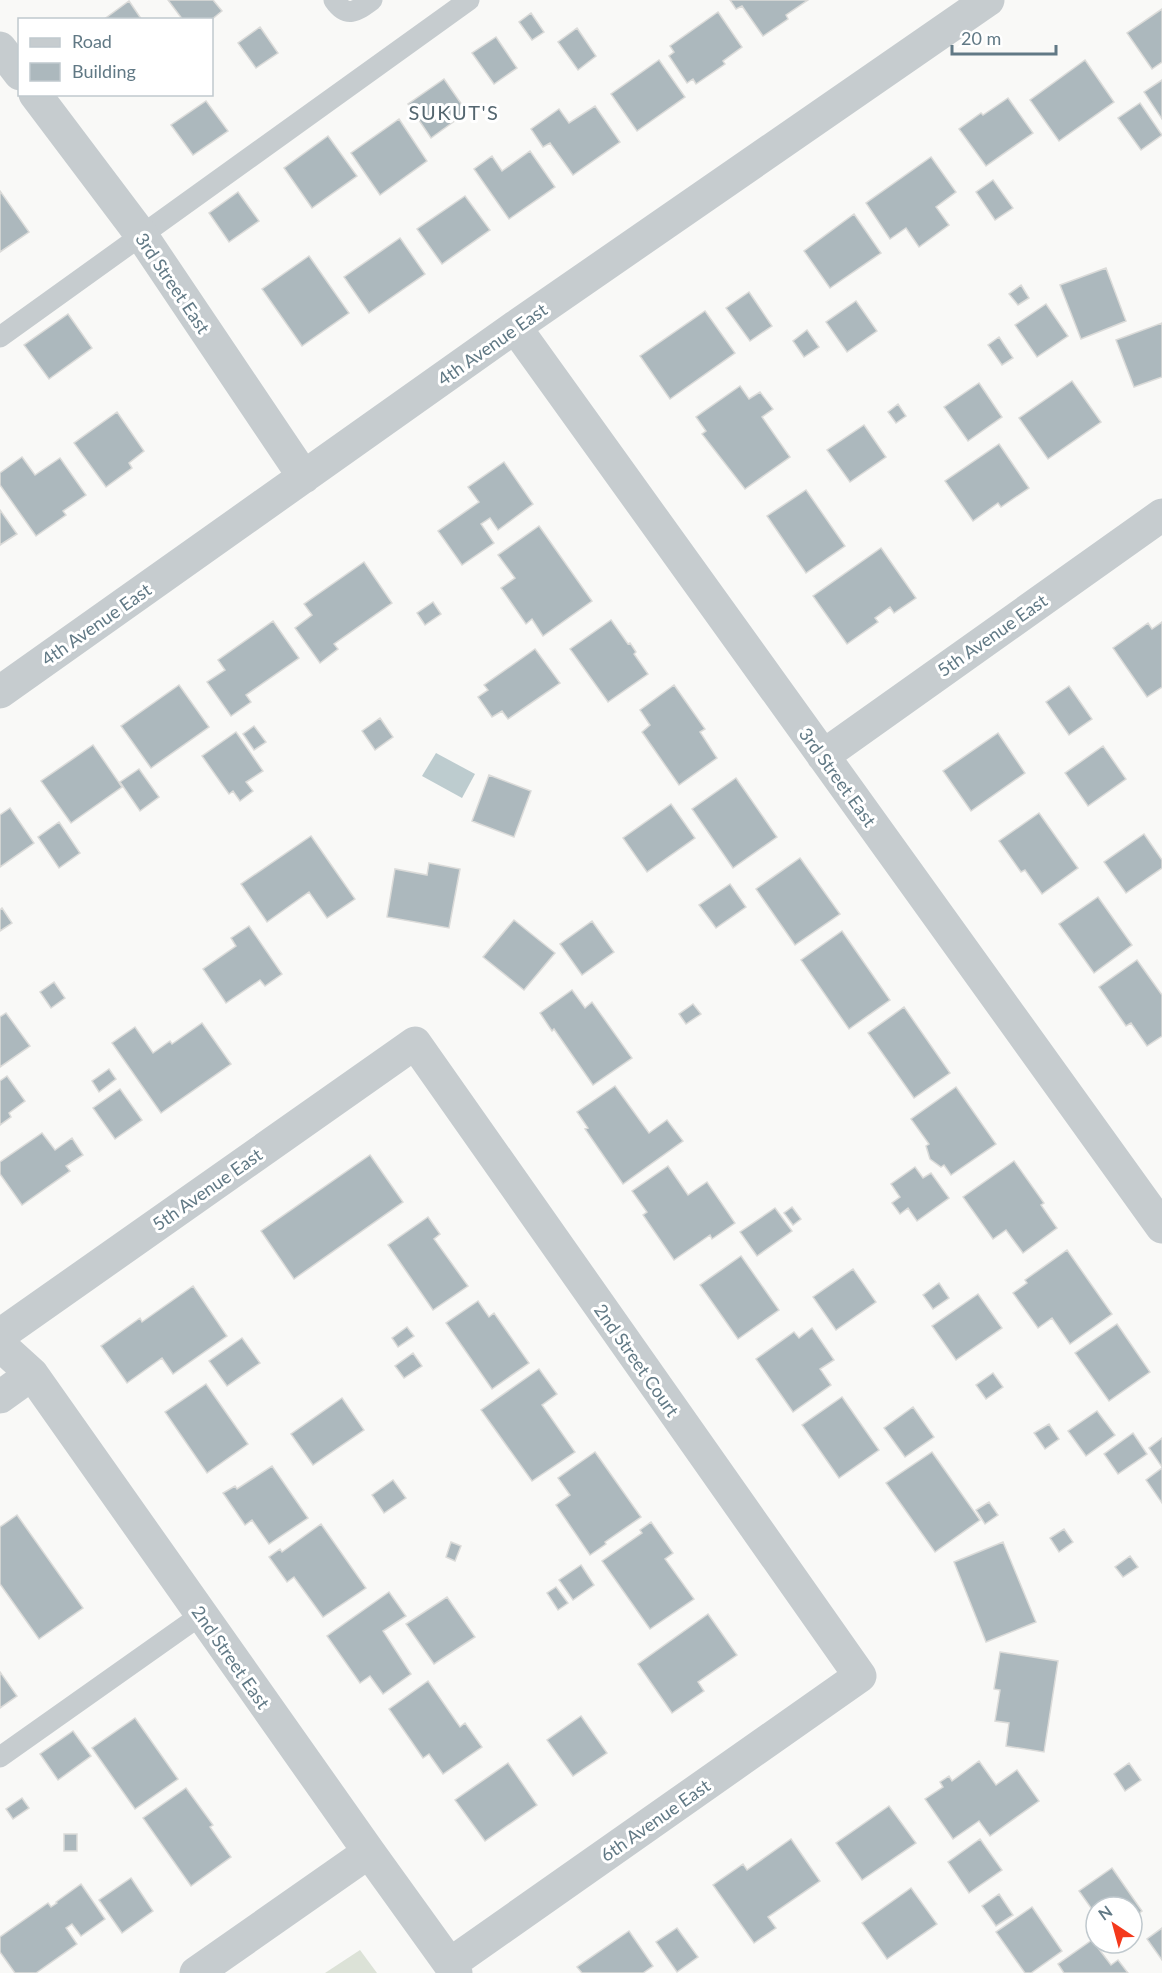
<svg xmlns="http://www.w3.org/2000/svg" width="1162" height="1973" font-family="Lato,sans-serif">
<style>
.green{fill:#dce2d7}
.water{fill:#bdcccf}
.building{fill:#acb8bd;stroke:#dbdbd9;stroke-width:1.5}
.lines{fill:none;stroke-linecap:round;stroke-linejoin:round}
.lane{stroke:#c6cccf;stroke-width:21}
.street{stroke:#c6cccf;stroke-width:33}
.labels{text-anchor:middle;dominant-baseline:central;stroke-width:6;stroke-linejoin:round;paint-order:stroke}
.street-label{font-size:18px;fill:#617985;stroke:#fff}
.neighbourhood-label{font-size:20px;letter-spacing:1.5px;fill:#54666f;stroke:#fff}
</style>
<rect width="100%" height="100%" fill="#f9f9f7"/>
<path class="green" d="M360,1950L377,1973H325Z"/>
<path class="water" d="M436,753L475,774L462,798L422,776Z"/>
<path class="building" d="M168,0H213L222,11L211,20H183Z
M730,0H808L786,15L788,19L763,36L742,6L736,9Z
M129,1L142,20H103Z
M1162,9V62L1152,69L1127,33Z
M718,12L742,47L723,61L725,64L696,84L693,79L687,83L669,56L674,52L670,46Z
M531,13L544,32L532,40L519,22Z
M260,27L278,53L256,68L238,43Z
M577,28L596,56L578,70L558,42Z
M496,37L517,68L494,84L472,53Z
M659,60L685,97L637,131L611,94Z
M1085,60L1114,102L1059,141L1030,100Z
M444,79L467,112L431,138L408,104Z
M1162,80V119L1144,92Z
M1008,98L1033,133L986,166L959,129L981,113L983,115Z
M206,101L228,131L193,155L171,125Z
M1140,103L1162,135L1141,150L1118,118Z
M595,106L620,142L573,175L550,143L543,147L531,129L559,109L569,123Z
M399,119L427,161L380,195L351,153Z
M328,136L357,176L312,208L284,168Z
M530,151L555,187L509,219L474,169L492,156L502,171Z
M931,157L956,192L936,207L949,225L919,247L906,228L890,239L866,203Z
M993,180L1013,208L995,220L976,192Z
M0,191L29,232L0,252Z
M238,192L259,221L229,242L209,213Z
M465,196L490,230L442,264L417,229Z
M854,214L881,253L830,288L804,251Z
M400,238L425,274L369,313L344,277Z
M309,256L349,313L302,346L262,289Z
M1106,268L1126,321L1081,339L1060,285Z
M1021,285L1029,298L1018,305L1009,294Z
M749,292L772,326L750,341L726,308Z
M856,301L877,331L847,352L826,322Z
M1046,304L1068,336L1037,357L1015,325Z
M705,311L735,353L670,399L640,356Z
M68,314L92,348L49,379L24,345Z
M1162,323V377L1134,387L1116,340Z
M807,330L819,347L804,357L793,341Z
M999,337L1013,358L1002,365L988,345Z
M1072,381L1101,422L1048,459L1019,418Z
M979,383L1002,417L968,441L944,407Z
M740,386L749,399L760,392L773,409L762,417L790,457L745,489L702,434L706,431L696,417Z
M898,404L906,416L896,423L888,412Z
M117,412L144,451L129,463L132,468L106,487L74,443Z
M864,425L886,457L850,482L827,450Z
M999,444L1029,488L1001,507L998,503L973,521L945,481Z
M22,457L35,475L60,458L86,495L63,511L66,515L36,536L0,485V473Z
M504,462L533,504L498,530L490,518L481,524L494,543L462,565L438,531L479,502L468,487Z
M806,490L845,546L806,573L767,516Z
M0,510L17,534L0,545Z
M539,526L592,601L543,636L532,619L526,624L501,588L515,578L498,555Z
M881,548L916,598L894,613L890,607L875,618L878,622L847,644L813,596Z
M364,562L392,603L334,644L338,649L320,663L295,628L312,615L304,604Z
M433,602L441,614L425,625L417,613Z
M611,620L628,644L630,643L636,652L634,654L648,674L608,702L570,649Z
M273,621L299,658L246,695L251,702L231,716L207,682L225,670L218,660Z
M1162,622V687L1147,697L1113,648L1148,623L1152,629Z
M535,649L560,683L508,719L502,711L492,717L478,697L488,690L484,685Z
M179,685L209,727L151,768L121,726Z
M674,685L705,729L700,732L717,758L679,785L642,732L650,725L640,710Z
M1069,686L1092,719L1069,735L1046,702Z
M380,718L393,737L375,750L362,731Z
M254,726L266,742L254,750L243,734Z
M236,732L263,771L246,782L253,791L240,801L233,791L229,794L202,756Z
M998,733L1025,773L971,811L943,771Z
M93,745L122,787L71,823L41,781Z
M1103,746L1126,779L1088,806L1065,773Z
M139,769L159,797L140,811L120,782Z
M489,775L531,791L514,837L472,821Z
M736,778L777,837L733,868L692,809Z
M671,804L695,838L647,872L623,838Z
M10,808L34,843L0,867V815Z
M1039,813L1078,868L1042,894L1025,870L1021,872L999,841Z
M59,822L80,853L59,868L38,837Z
M1144,834L1162,860V868L1126,893L1104,862Z
M311,836L355,899L327,918L309,892L267,922L241,884Z
M800,858L840,914L795,945L756,889Z
M429,863L460,869L449,928L387,917L395,869L427,875Z
M730,884L746,907L716,928L699,905Z
M1098,897L1132,945L1094,973L1059,924Z
M2,908L12,923L0,931V910Z
M514,920L555,953L524,990L483,957Z
M592,921L614,952L582,975L560,944Z
M249,926L282,974L265,986L260,980L226,1003L203,969L236,946L231,938Z
M842,931L890,1000L849,1029L801,960Z
M1137,960L1162,995V1036L1147,1046L1131,1023L1126,1026L1099,987Z
M54,982L65,998L51,1008L40,992Z
M572,990L585,1008L592,1002L632,1058L593,1085L554,1029L552,1031L540,1013Z
M693,1004L701,1014L686,1024L679,1014Z
M904,1007L950,1073L914,1098L868,1033Z
M6,1013L30,1046L0,1067V1017Z
M202,1023L231,1064L161,1113L112,1043L135,1027L153,1053L170,1041L172,1044Z
M109,1069L116,1079L99,1092L92,1081Z
M7,1076L25,1101L9,1113L11,1117L0,1125V1081Z
M615,1086L649,1133L667,1120L683,1141L623,1184L585,1129L588,1128L577,1112Z
M956,1087L996,1144L951,1175L944,1165L941,1167L930,1159L926,1146L929,1144L911,1119Z
M120,1089L142,1120L115,1139L93,1108Z
M42,1133L55,1150L72,1138L83,1155L66,1166L70,1171L22,1205L0,1174V1162Z
M370,1155L403,1202L294,1279L261,1231Z
M1014,1161L1044,1203L1041,1205L1057,1228L1023,1253L1006,1230L993,1239L963,1197Z
M668,1166L688,1195L707,1182L735,1223L712,1239L710,1235L674,1260L643,1215L647,1212L632,1191Z
M915,1167L923,1178L931,1173L949,1198L917,1221L908,1208L900,1214L892,1203L900,1197L891,1184Z
M792,1207L801,1219L793,1225L784,1213Z
M775,1208L792,1231L757,1256L740,1232Z
M428,1217L440,1234L434,1239L468,1286L433,1310L388,1245Z
M1067,1250L1112,1314L1070,1344L1052,1318L1038,1328L1013,1293L1027,1283L1025,1280Z
M741,1256L779,1310L738,1339L700,1285Z
M853,1269L876,1302L836,1330L813,1297Z
M939,1283L949,1298L933,1309L923,1295Z
M193,1286L227,1336L173,1374L162,1358L127,1383L101,1346L140,1318L142,1322Z
M978,1294L1002,1328L956,1360L932,1326Z
M478,1301L489,1317L494,1313L529,1363L492,1389L446,1323Z
M1117,1324L1150,1372L1109,1401L1075,1353Z
M407,1327L414,1336L398,1347L392,1338Z
M812,1328L834,1360L820,1369L831,1385L793,1412L756,1359L794,1332L799,1338Z
M242,1338L260,1363L227,1386L209,1361Z
M413,1353L422,1366L404,1378L395,1366Z
M539,1369L557,1394L542,1405L575,1452L532,1481L481,1410Z
M993,1373L1003,1387L986,1399L976,1385Z
M206,1384L248,1444L207,1473L165,1412Z
M842,1397L879,1450L839,1478L802,1425Z
M342,1398L364,1430L313,1465L291,1434Z
M913,1407L934,1437L905,1457L884,1428Z
M1097,1411L1115,1435L1086,1456L1068,1431Z
M1049,1424L1059,1439L1045,1449L1034,1433Z
M1133,1433L1147,1454L1118,1474L1104,1454Z
M1162,1438V1467L1149,1448Z
M595,1452L641,1517L605,1542L606,1544L590,1555L556,1505L570,1495L558,1478Z
M932,1452L980,1520L935,1552L886,1483Z
M272,1466L308,1518L269,1544L252,1520L245,1525L223,1493L235,1486L237,1489Z
M1162,1468V1503L1146,1480Z
M393,1480L406,1498L384,1513L372,1495Z
M989,1502L998,1515L985,1524L976,1510Z
M17,1515L83,1608L39,1639L0,1584V1527Z
M651,1522L673,1553L665,1559L694,1599L650,1629L602,1561L642,1533L640,1530Z
M321,1524L366,1588L323,1617L294,1577L287,1582L269,1557L280,1549L282,1552Z
M1064,1529L1073,1542L1059,1552L1050,1538Z
M451,1542L461,1546L455,1561L446,1557Z
M1003,1542L1036,1622L986,1642L954,1562Z
M1130,1556L1138,1567L1123,1577L1115,1567Z
M581,1565L594,1585L573,1600L559,1580Z
M556,1587L568,1603L558,1610L547,1593Z
M389,1592L406,1616L383,1631L411,1674L383,1694L370,1676L360,1683L327,1636Z
M447,1597L475,1637L434,1664L406,1624Z
M708,1614L737,1655L698,1682L704,1691L672,1713L638,1664Z
M1000,1652L1058,1661L1044,1752L1006,1746L1009,1723L995,1721L1000,1690L994,1689Z
M0,1672L17,1696L0,1708Z
M428,1681L460,1727L465,1723L482,1747L443,1774L429,1754L423,1758L389,1709Z
M581,1716L607,1753L573,1776L547,1740Z
M135,1718L178,1779L135,1809L92,1748Z
M73,1731L91,1756L58,1780L40,1754Z
M979,1761L996,1785L1017,1770L1039,1801L990,1836L979,1821L953,1839L925,1799L943,1787L940,1782L949,1776L952,1781Z
M508,1763L537,1805L485,1841L455,1800Z
M1129,1763L1141,1780L1125,1791L1114,1774Z
M186,1788L213,1825L210,1827L231,1857L191,1886L143,1818Z
M22,1798L29,1808L13,1819L6,1809Z
M889,1806L916,1843L862,1880L836,1843Z
M64,1834H77V1851H64Z
M791,1839L820,1881L768,1917L776,1928L754,1943L713,1885L743,1864L747,1870Z
M980,1839L1002,1870L969,1893L948,1862Z
M1112,1868L1142,1911L1132,1918V1907H1096V1915L1079,1891Z
M131,1878L153,1911L122,1933L99,1900Z
M81,1884L105,1919L81,1936L72,1924L66,1928L77,1944L36,1973H15L0,1952V1937L48,1903L51,1907L57,1903L56,1902Z
M911,1888L937,1924L887,1959L862,1923Z
M999,1894L1013,1915L996,1926L982,1906Z
M1032,1907L1062,1951L1031,1973H1025L996,1932Z
M677,1928L698,1957L677,1972L656,1942Z
M1162,1928V1960L1147,1939Z
M629,1931L653,1966L643,1973H582L577,1967Z
M1092,1940L1111,1965L1118,1960L1128,1973H1064L1058,1964Z"/>
<g class="lines">
<path class="lane" d="M334,0C347,19 357,11 372,0
M0,337L469,0
M0,1757L201,1615"/>
<path class="street" d="M0,48L20,74
M35,94L142,236L304,477
M515,327L1162,1227
M0,692L515,327L988,0
M823,756L1162,515
M0,1335L415,1043L860,1676L450,1964
M0,1345L32,1374L369,1852L456,1973
M0,1397L32,1374
M196,1973L369,1852"/>
</g>
<g class="labels">
<g class="street-label">
<text transform="translate(173 283) rotate(56)">3rd Street East</text>
<text transform="translate(492 344) rotate(-35)">4th Avenue East</text>
<text transform="translate(96 624) rotate(-35)">4th Avenue East</text>
<text transform="translate(992 635) rotate(-35)">5th Avenue East</text>
<text transform="translate(838 777) rotate(54)">3rd Street East</text>
<text transform="translate(207 1189) rotate(-35)">5th Avenue East</text>
<text transform="translate(637 1360) rotate(55)">2nd Street Court</text>
<text transform="translate(231 1657) rotate(55)">2nd Street East</text>
<text transform="translate(655 1820) rotate(-35)">6th Avenue East</text>
</g>
<g class="neighbourhood-label">
<text x="454" y="112">SUKUT'S</text>
</g>
</g>
<rect x="18" y="18" width="195" height="78" fill="#ffffff" stroke="#c0c9ce" stroke-width="1.5"/>
<rect x="30" y="38" width="30" height="9" fill="#c6cccf" stroke="#c0c9ce" stroke-width="1.5"/>
<text x="72" y="48" font-size="18" fill="#617985">Road</text>
<rect x="30" y="63" width="30" height="18" fill="#acb8bd" stroke="#c0c9ce" stroke-width="1.5"/>
<text x="72" y="78" font-size="18" fill="#617985">Building</text>
<g transform="translate(1114 1925) rotate(324)"><circle r="28" fill="#ffffff" stroke="#c0c9ce" stroke-width="1.5"/>
<path d="M0-4.5L10 22L0 15L-10 22Z" fill="#f4391c"/>
<text y="-9" font-size="16" font-weight="bold" text-anchor="middle" fill="#617985">N</text>
</g>
<path d="M952 45v9h104v-9" fill="none" stroke="#617985" stroke-width="3"/>
<text x="961" y="45" font-size="18" fill="#617985" stroke="#ffffff" stroke-width="4.5" paint-order="stroke">20 m</text>
</svg>
